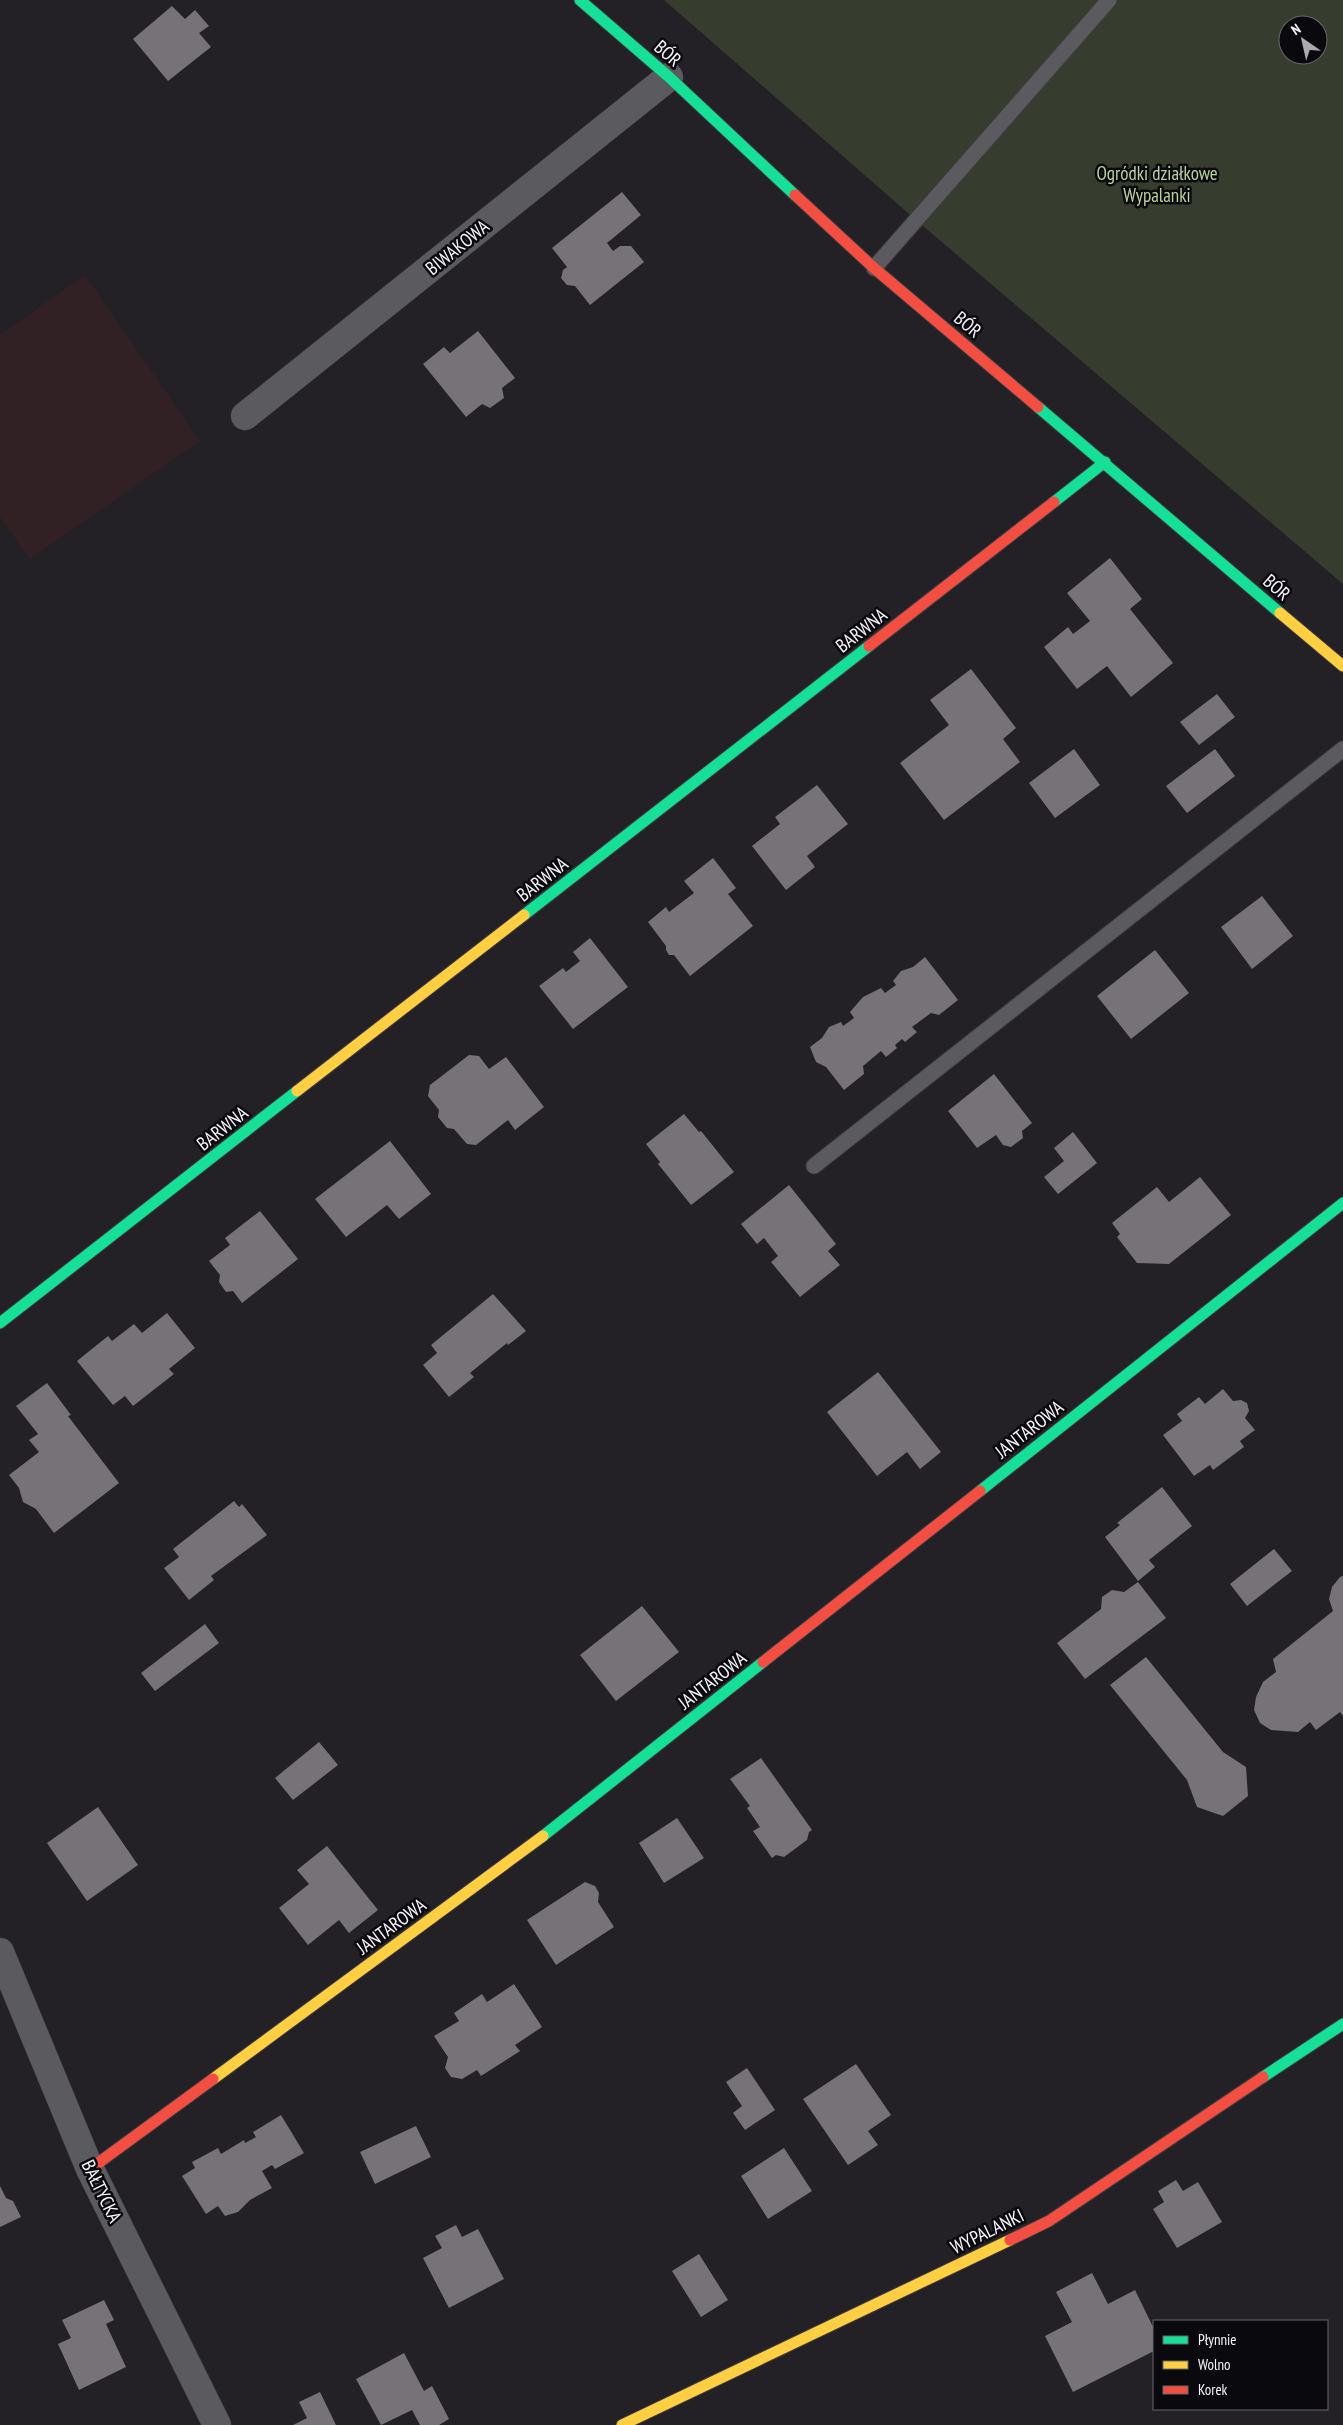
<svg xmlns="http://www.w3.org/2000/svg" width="1343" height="2425" font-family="'PT Sans Narrow',sans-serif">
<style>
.industrial{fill:#322124}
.green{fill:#363d2e;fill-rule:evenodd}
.building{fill:#767277}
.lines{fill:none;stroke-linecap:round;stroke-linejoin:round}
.lane-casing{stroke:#3e3c42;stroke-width:17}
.street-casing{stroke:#3e3c42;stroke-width:29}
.fast-casing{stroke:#3e3c42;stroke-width:13}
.slow-casing{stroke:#3e3c42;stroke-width:13}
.jam-casing{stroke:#3e3c42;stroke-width:13}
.lane{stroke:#5b5a5e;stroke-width:15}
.street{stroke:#5b5a5e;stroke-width:28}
.fast{stroke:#16e098;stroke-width:11}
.slow{stroke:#ffcf43;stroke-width:11}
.jam{stroke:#f24e42;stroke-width:11}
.labels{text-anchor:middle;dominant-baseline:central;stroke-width:5;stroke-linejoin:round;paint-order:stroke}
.street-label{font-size:19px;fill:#f6f3fb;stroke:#0a090d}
.park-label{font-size:19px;fill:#bad39f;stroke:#0a090d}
</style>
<rect width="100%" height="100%" fill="#232026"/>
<path class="industrial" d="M85,275L200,441L30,559L0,517V335Z"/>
<path class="green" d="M664,0H1343V584L916,220ZM1288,25H1318V55H1288Z"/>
<path class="building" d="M172,6L185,19L195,10L209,26L199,33L211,47L168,81L133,39Z
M622,192L641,215L607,243L613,251L620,246H631L644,262L590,305L575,286L567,285L561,278L563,270L567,267L552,248Z
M478,331L515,378L502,388L504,398L490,408L482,404L466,417L423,364L444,347L450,353Z
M1110,558L1142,599L1130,609L1173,663L1131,697L1107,666L1077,689L1044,647L1068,627L1073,634L1090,621L1067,593Z
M971,669L1016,728L1003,739L1020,762L944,820L900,763L949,725L930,700Z
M1217,694L1235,717L1199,745L1180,722Z
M1074,749L1100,785L1055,818L1029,783Z
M1215,749L1235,776L1187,813L1166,786Z
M817,785L848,824L807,856L815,867L786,890L752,846L780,824L775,817Z
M713,858L736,888L728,894L753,926L690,976L674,955H669L666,950V946L648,922L666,907L669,912L694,893L684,881Z
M1262,896L1293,936L1252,969L1221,927Z
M590,938L628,987L573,1029L539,986L563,968L566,972L580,961L573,952Z
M1155,950L1189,993L1131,1039L1097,996Z
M925,957L958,1000L939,1015L931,1013L912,1027L917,1032L905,1042L902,1039L895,1045L897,1048L886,1057L881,1051L863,1066L864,1074L844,1090L826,1067L816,1062L810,1047L822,1038L829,1027L841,1022L843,1026L854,1018L850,1012L863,997L881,988L885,993L896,985L893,981L901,971L913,967Z
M469,1055L479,1056L489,1069L506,1057L544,1107L515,1130L508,1120L476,1145L467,1144L454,1129L447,1128L438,1117L439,1110L428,1096L430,1085Z
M994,1074L1032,1123L1022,1131L1023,1138L1011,1147L1003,1145L996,1135L977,1148L948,1111Z
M684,1114L699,1132L701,1131L734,1172L691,1205L658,1164L660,1162L646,1144Z
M1073,1132L1097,1163L1058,1194L1044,1177L1064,1161L1054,1148Z
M390,1141L431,1194L399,1219L387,1205L346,1237L315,1199Z
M1200,1177L1231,1215L1169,1264L1137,1263L1117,1237L1120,1234L1112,1223L1157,1187L1169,1202Z
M789,1185L836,1244L828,1251L840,1265L800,1297L771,1262L778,1256L764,1238L757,1244L741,1224Z
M260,1211L298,1259L242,1303L233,1291L226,1292L219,1282L220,1275L209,1261L230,1245L225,1238Z
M493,1294L526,1331L508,1345L507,1343L470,1373L474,1377L449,1397L423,1365L437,1353L431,1345Z
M167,1313L195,1348L169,1369L174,1374L133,1406L125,1396L113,1405L77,1361L108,1336L112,1341L134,1324L142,1333Z
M878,1372L941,1452L920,1469L907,1452L877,1476L827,1412Z
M47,1383L71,1415L68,1416L119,1483L54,1533L36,1509L23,1502L19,1488L9,1475L39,1452L29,1440L38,1434L16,1406Z
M1223,1389L1233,1401L1241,1400L1247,1403L1249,1411L1245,1418L1255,1430L1240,1441L1244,1447L1213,1470L1210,1465L1194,1476L1163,1435L1182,1421L1177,1414L1199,1397L1205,1404Z
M1162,1487L1192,1526L1149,1560L1155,1567L1138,1581L1105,1537L1120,1525L1117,1523Z
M234,1501L239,1507L242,1504L267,1535L211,1576L214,1580L189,1600L164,1568L179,1557L173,1549Z
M1274,1549L1292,1571L1247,1606L1230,1584Z
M1343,1576V1716L1340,1712L1316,1730L1310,1722L1298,1732L1271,1730L1260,1723L1254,1710L1256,1697L1263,1682L1276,1672L1273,1659L1333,1611L1329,1599L1332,1587L1340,1577Z
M1138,1582L1166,1618L1085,1679L1057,1643L1101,1609L1102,1597L1112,1590L1124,1592Z
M642,1606L679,1652L616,1701L580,1655Z
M205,1624L219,1643L155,1691L141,1673Z
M1146,1657L1223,1752L1246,1767L1248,1796L1223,1816L1197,1807L1187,1780L1110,1685Z
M319,1742L338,1765L293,1800L275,1778Z
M761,1758L812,1830L809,1832L807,1840L784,1857L776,1855L772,1858L753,1831L760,1827L747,1808L750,1806L730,1779Z
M98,1807L138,1865L87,1901L47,1843Z
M677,1818L704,1858L664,1883L639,1843Z
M327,1846L378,1910L349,1933L339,1920L308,1945L279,1908L309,1884L297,1870Z
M585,1882L595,1886L599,1893L598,1902L614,1927L556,1965L527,1920Z
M514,1984L542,2027L515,2045L520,2051L481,2076L477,2070L462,2079L451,2077L445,2068L448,2057L434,2036L459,2021L454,2013L482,1994L487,2002Z
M856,2064L891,2115L868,2131L878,2145L848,2165L803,2099Z
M747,2068L775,2110L745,2130L733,2113L742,2106L726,2082Z
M281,2115L304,2153L275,2169L272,2165L262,2171L272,2188L250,2200L238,2212L225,2216L218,2206L206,2214L182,2176L195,2168L192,2162L218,2148L221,2154L244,2140L245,2143L256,2137L253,2132Z
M416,2126L431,2157L375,2184L360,2152Z
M784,2148L812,2191L768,2219L741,2176Z
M1176,2180L1183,2191L1198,2182L1222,2222L1177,2248L1153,2209L1164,2202L1158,2191Z
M0,2186L6,2198L13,2201L21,2217L0,2227Z
M456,2225L462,2237L478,2229L504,2279L449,2308L423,2258L442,2248L435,2236Z
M699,2254L728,2300L701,2317L672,2271Z
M1092,2273L1108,2304L1135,2290L1154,2329V2351L1073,2392L1045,2336L1072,2322L1056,2292Z
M104,2300L114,2320L106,2324L126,2367L79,2390L58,2344L71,2338L62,2320Z
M404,2353L424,2391L432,2386L449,2419L439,2425H420L412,2410L381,2425L356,2379Z
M320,2392L336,2425H293L307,2418L299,2402Z"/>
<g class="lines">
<defs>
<path id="lane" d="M874,268L1109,0
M814,1166L1343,749"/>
<path id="street" d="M245,416L669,77
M0,1952L90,2169L217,2425"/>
<path id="fast" d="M580,0L669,77L795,195
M1038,407L1280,613
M1054,502L1105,462
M524,915L869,646
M0,1323L297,1091
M980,1491L1343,1203
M543,1836L763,1662
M1263,2077L1343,2024"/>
<path id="slow" d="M1280,613L1343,666
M297,1091L524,915
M213,2079L543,1836
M622,2425L1010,2240"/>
<path id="jam" d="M795,195L874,268L1038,407
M869,646L1054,502
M763,1662L980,1491
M90,2169L213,2079
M1010,2240L1049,2221L1263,2077"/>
</defs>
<use href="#lane" class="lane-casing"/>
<use href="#street" class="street-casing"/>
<use href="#fast" class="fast-casing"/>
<use href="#slow" class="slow-casing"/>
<use href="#jam" class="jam-casing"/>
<use href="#lane" class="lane"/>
<use href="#street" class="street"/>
<use href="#fast" class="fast"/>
<use href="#slow" class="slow"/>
<use href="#jam" class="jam"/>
</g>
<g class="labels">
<g class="street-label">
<text transform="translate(668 53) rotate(41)">BÓR</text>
<text transform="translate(457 247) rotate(-39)">BIWAKOWA</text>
<text transform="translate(968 324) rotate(40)">BÓR</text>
<text transform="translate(1277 587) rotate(41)">BÓR</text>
<text transform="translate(861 630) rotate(-38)">BARWNA</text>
<text transform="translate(542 879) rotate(-38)">BARWNA</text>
<text transform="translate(222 1128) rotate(-38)">BARWNA</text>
<text transform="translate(1029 1429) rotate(-38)">JANTAROWA</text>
<text transform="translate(712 1680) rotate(-38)">JANTAROWA</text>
<text transform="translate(391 1926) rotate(-36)">JANTAROWA</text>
<text transform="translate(102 2191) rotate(64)">BAŁTYCKA</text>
<text transform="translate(987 2231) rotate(-26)">WYPALANKI</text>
</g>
<g class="park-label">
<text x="1157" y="173">Ogródki działkowe<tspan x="1157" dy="22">Wypalanki</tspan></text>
</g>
</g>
<rect x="1153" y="2320" width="175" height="90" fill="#0a090d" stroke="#68676c"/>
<rect x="1163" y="2336" width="25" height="8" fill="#16e098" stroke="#68676c"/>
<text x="1198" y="2345" font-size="15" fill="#f6f3fb">Płynnie</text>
<rect x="1163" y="2361" width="25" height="8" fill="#ffcf43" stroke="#68676c"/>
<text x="1198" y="2370" font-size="15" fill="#f6f3fb">Wolno</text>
<rect x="1163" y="2386" width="25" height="8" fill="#f24e42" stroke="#68676c"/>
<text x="1198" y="2395" font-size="15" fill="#f6f3fb">Korek</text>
<g transform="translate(1303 40) rotate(326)"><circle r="24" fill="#0a090d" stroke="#68676c"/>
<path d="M0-4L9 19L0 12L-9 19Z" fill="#aca9b0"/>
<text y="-8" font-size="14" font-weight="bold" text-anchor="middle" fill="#f6f3fb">N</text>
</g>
</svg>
